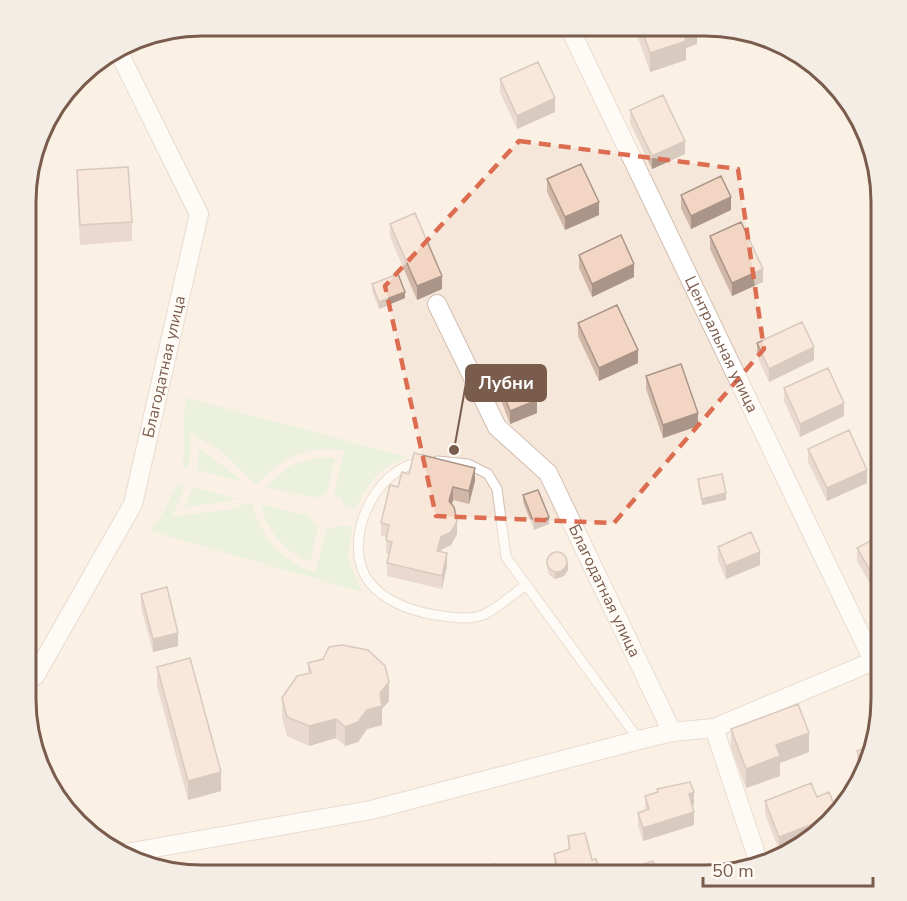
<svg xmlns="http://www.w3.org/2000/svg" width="907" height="901" font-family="'Nunito Sans',sans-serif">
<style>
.residential{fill:#f5e8da}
.green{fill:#d8ecc9}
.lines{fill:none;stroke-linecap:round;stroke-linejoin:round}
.service-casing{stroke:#d1beb0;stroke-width:11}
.minor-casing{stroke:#d1beb0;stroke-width:20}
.service{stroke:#fff;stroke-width:9}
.minor{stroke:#fff;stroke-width:18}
.wall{fill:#d1b7a8}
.shaded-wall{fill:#aa9588}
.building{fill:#f3d5c3;stroke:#aa9588;stroke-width:1.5}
.marked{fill:none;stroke:#dc6d51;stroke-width:4.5;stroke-dasharray:12 8;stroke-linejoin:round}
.labels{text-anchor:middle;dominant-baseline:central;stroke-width:4.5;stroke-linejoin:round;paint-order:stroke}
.street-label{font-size:16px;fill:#7a5c4d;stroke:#fffaf3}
.rim{fill:none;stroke:#7a5c4d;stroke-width:3}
.leader{fill:none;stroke:#7a5c4d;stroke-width:2}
.callout-dot{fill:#7a5c4d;stroke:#fffaf3;stroke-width:2}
.callout{fill:#7a5c4d;stroke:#7a5c4d;stroke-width:2}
.callout-label{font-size:18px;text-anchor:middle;font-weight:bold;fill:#fff}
</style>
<rect width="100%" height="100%" fill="#fdf6ec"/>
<path class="residential" d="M202,26L728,27L794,49L845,95L872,145L881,191V710L863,777L812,839L762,866L716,875H191L124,857L62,806L35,756L26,710L29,168L49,114L86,69L145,35Z"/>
<path class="green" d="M187,398L408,457C378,470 370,478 356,509L344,506L341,498L334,495L344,450C303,445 285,457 256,484L220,450L191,434L189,467H182C186,444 181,420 187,398Z
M199,448L244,482L197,470Z
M321,457L335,458L327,493L314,498L265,487L291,465Z
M177,484L185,486L172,517L232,509L251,502C264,540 276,557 315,573L326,530L340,525L352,527L348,559L362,592L150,531L164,511Z
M193,487L239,499L184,508Z
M261,504L309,516L318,527L310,562C284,551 267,531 261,504Z"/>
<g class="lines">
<defs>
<path id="service" d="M437,461L468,464L488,474L497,489L506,557L639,740
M424,462C374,465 339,545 370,583C386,602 412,611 435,615C451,617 470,621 485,614C499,607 513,594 526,585"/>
<g id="minor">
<path id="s1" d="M569,27L881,677"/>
<path id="s2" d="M437,304L497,427L548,473L672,732"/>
<path id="s3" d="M26,678L35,676L133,504L199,214L118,51"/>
<path d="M714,728L760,866"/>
<path d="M120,854L371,810L639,740L672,732L714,728L881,658"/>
</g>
</defs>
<use href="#service" class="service-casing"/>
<use href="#minor" class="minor-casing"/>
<use href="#service" class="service"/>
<use href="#minor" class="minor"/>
</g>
<path class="wall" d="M638,27H697V44L686,48V60L650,72L638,38Z
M500,79L555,112L517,129L500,92Z
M630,110L685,154L652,169L630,123Z
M77,170L132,222V241L80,245L77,189Z
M547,179L599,215L565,230L547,192Z
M881,192V238L871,209V196Z
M681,195L731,210L691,229L681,208Z
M390,224L442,289L417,300L390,237Z
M710,236L763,282L732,296L710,249Z
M579,255L634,277L592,297L579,268Z
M372,284L405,298L379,309L372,291Z
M578,323L638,363L599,381L578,336Z
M757,343L814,360L769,382L757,356Z
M646,376L698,426L663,438L646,389Z
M499,382L537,413L510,424L499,395Z
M784,388L844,416L800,437L784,401Z
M808,449L867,483L827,501L808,462Z
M409,474L475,481L469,504L453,500L452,504L457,534L451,545L441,550L447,566L442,589L387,576V563L389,554L386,553V537L381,536V523L398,487Z
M698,479L726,500L702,505L698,486Z
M523,495L549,524L534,530L523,502Z
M881,535L871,585L857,561V548Z
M718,547L760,565L726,579L718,560Z
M547,562L568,570L564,576L555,579L549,575L547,568Z
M141,594L178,646L153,652L141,607Z
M308,663L389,701L382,709V725L367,729L358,742L345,746L336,738L309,746L287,736L282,717V698L308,674Z
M157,667L221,791L188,800L157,686Z
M731,729L809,752L780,763V776L746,788L731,748Z
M872,746L863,777L862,778L857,764V751Z
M811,783L779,850L765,814V801Z
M657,789L694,805L693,806L694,825L643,841L638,826V813L645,811V796L657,792Z
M568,836L592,860L599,868L610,875H556L554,867V854L568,849Z"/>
<path class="shaded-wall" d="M691,27H697V44L686,48V60L650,72V53L683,30Z
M555,98V112L517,129V116Z
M685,141V154L652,169V156Z
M731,197V210L691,229V216Z
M599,202V215L565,230V217Z
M634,264V277L592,297V284Z
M763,269V282L732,296V283Z
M442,276V289L417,300V286Z
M405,292V298L379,309V302Z
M814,347V360L769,382V369Z
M638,350V363L599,381V368Z
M537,400V413L510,424V411Z
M844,403V416L800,437V424Z
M698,413V426L663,438V425Z
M475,468V481L469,504V491Z
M867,470V483L827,501V488Z
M453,487V500L449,514V501Z
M726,493V500L702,505V499Z
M549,517V524L534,530V523Z
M457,521V534L451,545L441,550L437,564V551L441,537Z
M760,552V565L726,579V566Z
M447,553V566L442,589V576Z
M568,563V570L564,576L555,579V572Z
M881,566V579L871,585V572Z
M178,633V646L153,652V639Z
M389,682V701L382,709V725L367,729L358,742L345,746V727L367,710L380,693Z
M336,719V738L309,746V726Z
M809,733V752L780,763V776L746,788V769L776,745Z
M221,772V791L188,800V781Z
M694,792V805L689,807V794Z
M694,812V825L643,841V828Z
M831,817L815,836L779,850V837Z"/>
<path class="building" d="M641,27H691L683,30L686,41L650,53Z
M538,62L555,98L517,116L500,79Z
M663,95L685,141L652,156L630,110Z
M581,164L599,202L565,217L547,179Z
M128,167L132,222L80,225L77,170Z
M721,176L731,197L691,216L681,195Z
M881,192V225L871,196Z
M415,213L442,276L417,286L390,224Z
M741,222L763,269L732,283L710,236Z
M621,235L634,264L592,284L579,255Z
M398,274L405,292L379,302L372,284Z
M617,305L638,350L599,368L578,323Z
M802,322L814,347L769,369L757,343Z
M681,364L698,413L663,425L646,376Z
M828,368L844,403L800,424L784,388Z
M526,372L537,400L510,411L499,382Z
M849,430L867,470L827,488L808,449Z
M414,453L475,468L469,491L453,487L449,501L454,507L457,521L451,532L441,537L437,551L447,553L442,576L387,563L392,542L386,540L389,525L381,523L390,485L398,487L402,472L409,474Z
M722,474L726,493L702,499L698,479Z
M538,490L549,517L534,523L523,495Z
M751,532L760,552L726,566L718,547Z
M881,535V566L871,572L857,548Z
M547 562a10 10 0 1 1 20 0a10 10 0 1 1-20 0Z
M167,587L178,633L153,639L141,594Z
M342,645L368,650L385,666L389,682L380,693L382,706L367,710L358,722L345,727L336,719L309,726L287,717L282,698L297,676L311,673L308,663L323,659L329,647Z
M190,658L221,772L188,781L157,667Z
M798,704L809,733L776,745L780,756L746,769L731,729Z
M872,746L865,770H864L857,751Z
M690,782L694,792L689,794L694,812L643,828L638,813L649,809L645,796L658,792L657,789Z
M811,783L817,797L829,792L836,810L831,817L779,837L765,801Z
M585,833L592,860L596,859L599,868L607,865L610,875H560L554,854L570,849L568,836Z
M653,861L658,875H627L626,870Z
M495,864L498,875H464V872Z"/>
<path d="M0 0H907V901H0ZM519,141L738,169L764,349L614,523L436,516L385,286Z" fill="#fdf6ec" fill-opacity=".55" fill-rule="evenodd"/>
<path class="marked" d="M519,141L738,169L764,349L614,523L436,516L385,286Z"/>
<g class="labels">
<g class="street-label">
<text stroke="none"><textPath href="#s1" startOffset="352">Центральная улица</textPath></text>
<text stroke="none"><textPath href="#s3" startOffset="348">Благодатная улица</textPath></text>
<text stroke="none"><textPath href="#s2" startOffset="336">Благодатная улица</textPath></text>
</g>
</g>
<path d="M0 0H907V901H0ZM202 36H705A166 166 0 0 1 871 202V699A166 166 0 0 1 705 865H202A166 166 0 0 1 36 699V202A166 166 0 0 1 202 36Z" fill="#f4ede6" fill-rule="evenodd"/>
<path class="rim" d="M202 36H705A166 166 0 0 1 871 202V699A166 166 0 0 1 705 865H202A166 166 0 0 1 36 699V202A166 166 0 0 1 202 36Z"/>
<path class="leader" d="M454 450L466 383"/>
<circle class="callout-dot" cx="454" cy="450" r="6"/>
<rect class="callout" x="466" y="365" width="80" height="36" rx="6"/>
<g class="callout-label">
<text x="506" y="389">Лубни</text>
</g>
<path d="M703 877v9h170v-9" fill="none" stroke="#7a5c4d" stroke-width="3"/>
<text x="712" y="877" font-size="18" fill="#7a5c4d" stroke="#fffaf3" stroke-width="4.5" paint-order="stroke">50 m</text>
</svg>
